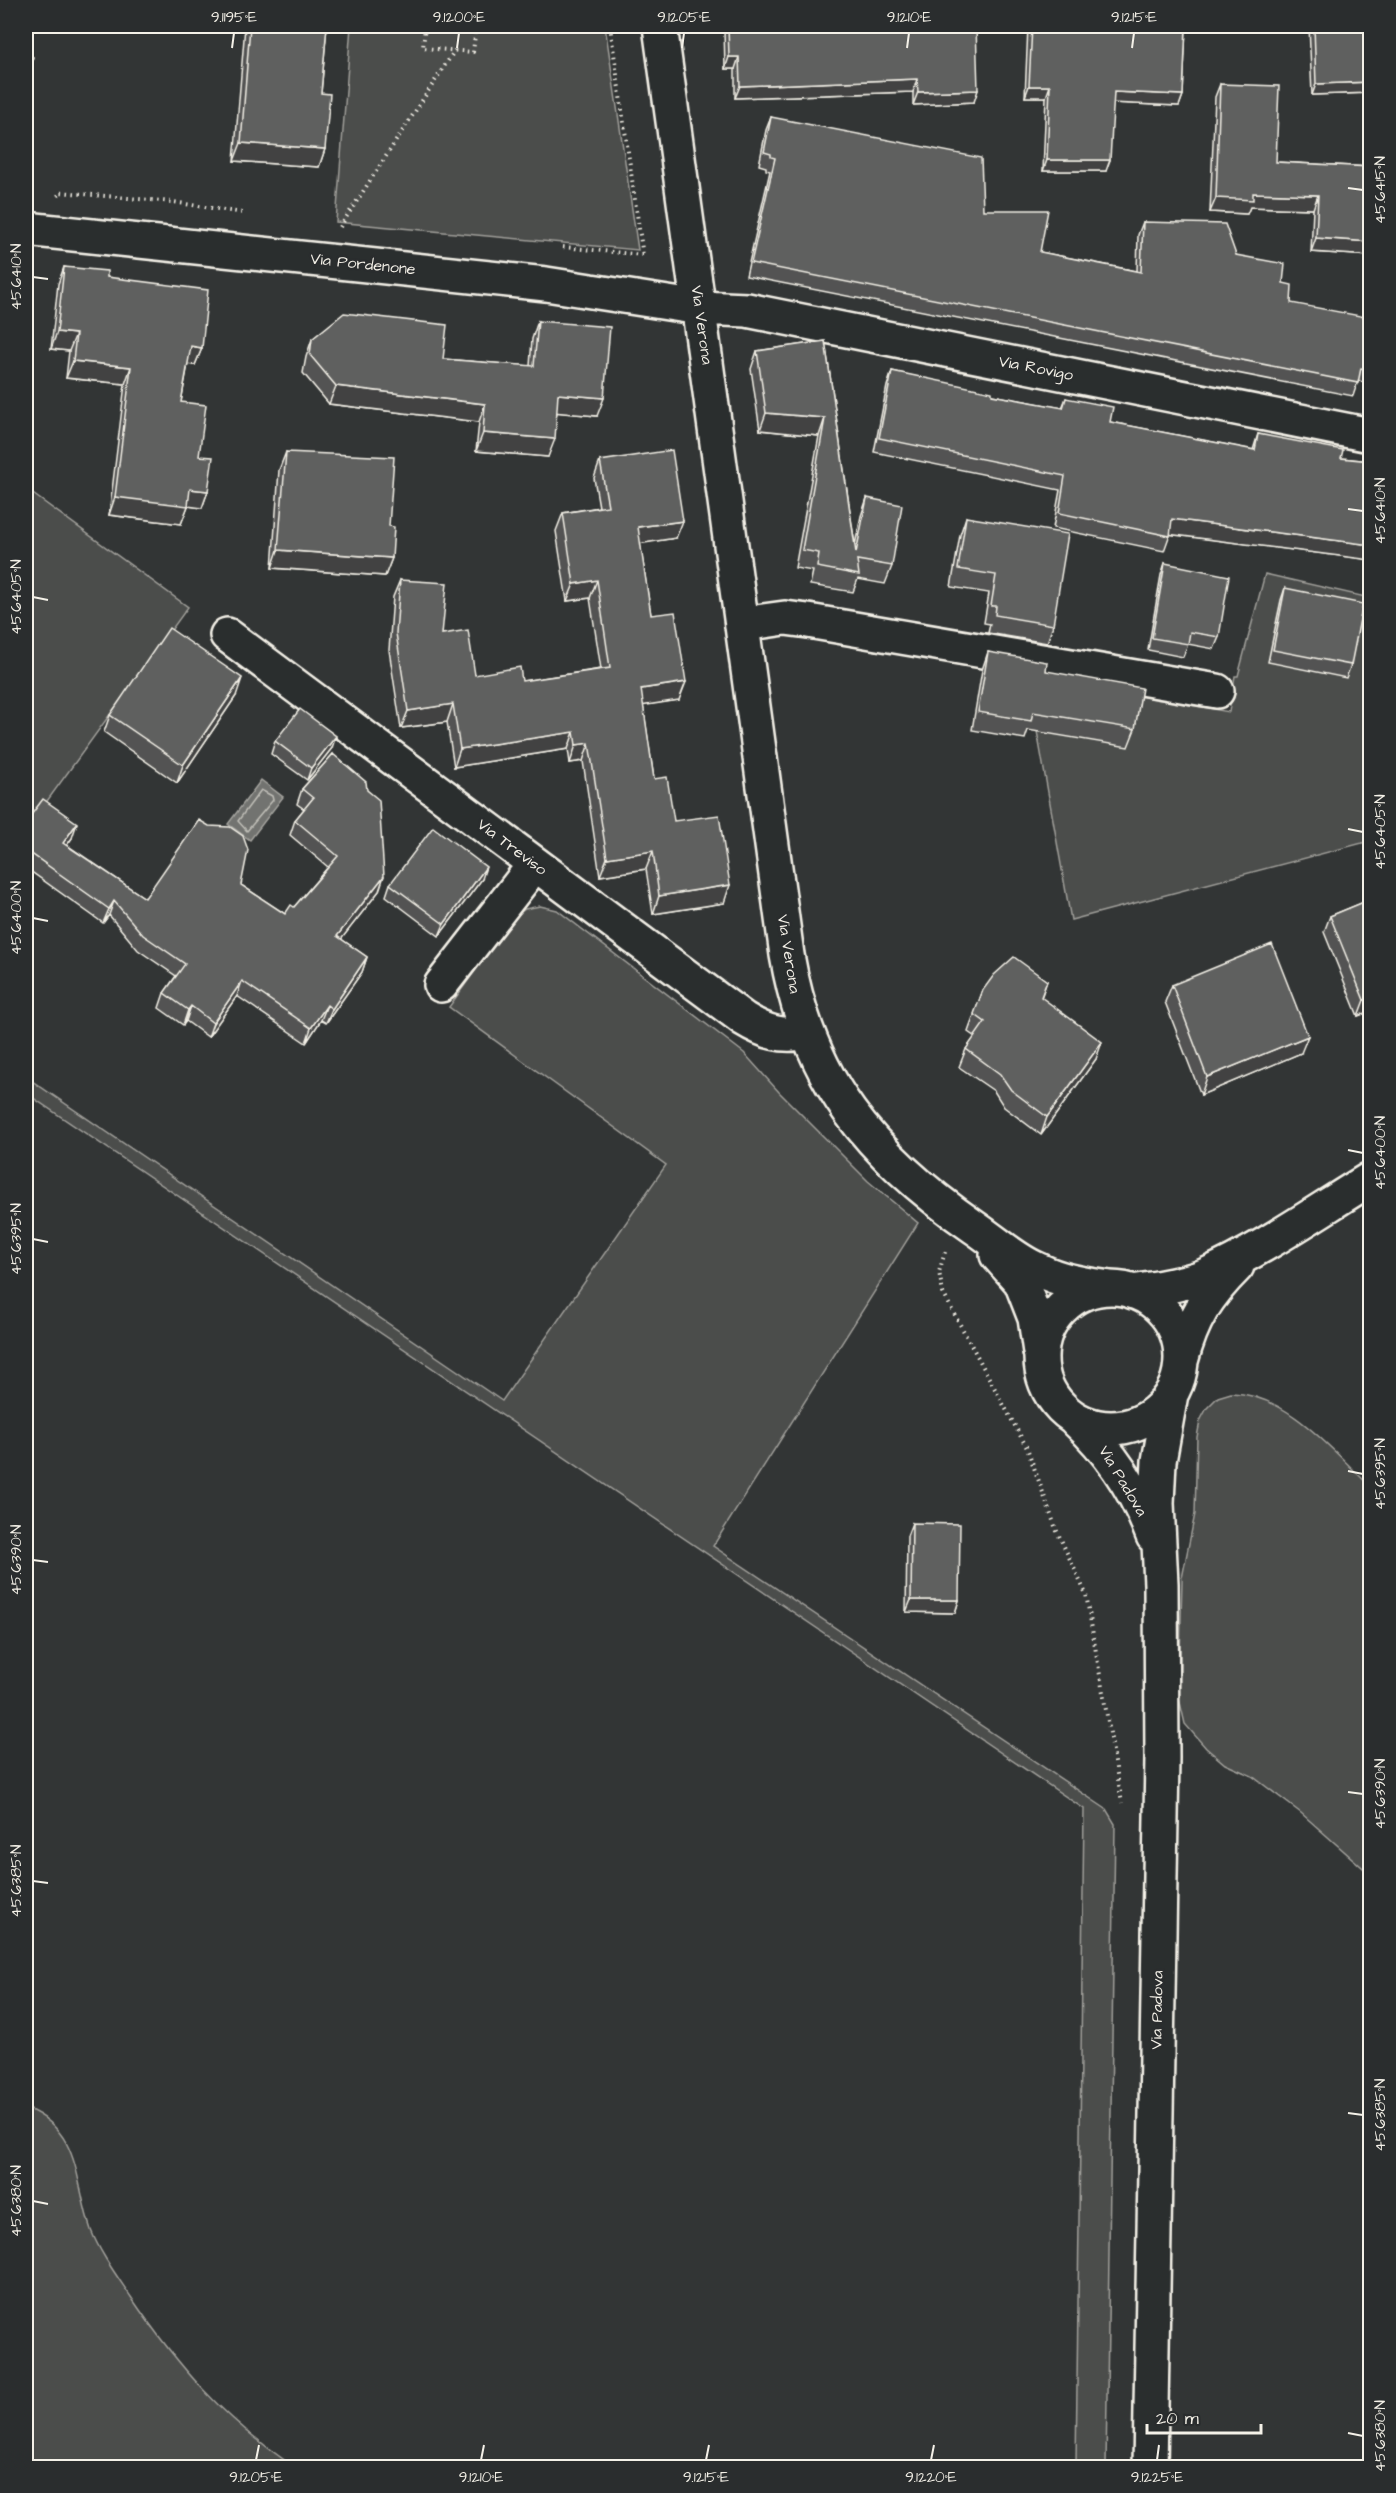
<svg xmlns="http://www.w3.org/2000/svg" width="1396" height="2493" font-family="'Architects Daughter',sans-serif">
<style>
.green{fill:#4b4d4c;stroke:#a09f9a;stroke-width:1.5}
.water{fill:#727370;stroke:#a6a5a0;stroke-width:1.5}
.lines{fill:none;stroke-linecap:round;stroke-linejoin:round}
.shore{stroke:#c0bfb8;stroke-width:1.5}
.minor-casing{stroke:#f4f1e8;stroke-width:38}
.path{stroke:#f4f1e8;stroke-width:4;stroke-dasharray:1.5 4.5;stroke-linecap:butt}
.minor{stroke:#2a2d2e;stroke-width:33}
.wall{fill:#525352;stroke:#f4f1e8;stroke-width:1.5}
.shaded-wall{fill:#424342;stroke:#f4f1e8;stroke-width:1.5}
.building{fill:#5f605f;stroke:#f4f1e8;stroke-width:1.5}
.ticks{fill:none;stroke:#f4f1e8;stroke-width:2}
.labels{text-anchor:middle;dominant-baseline:central;stroke-width:5;stroke-linejoin:round;paint-order:stroke}
.street-label{font-size:16px;fill:#f4f1e8;stroke:#2a2d2e}
.neatline{fill:none;stroke:#f4f1e8;stroke-width:2}
.ticks-label{font-size:15px;text-anchor:middle;fill:#f4f1e8}
</style>
<rect width="100%" height="100%" fill="#323535"/>
<filter id="ink" filterUnits="userSpaceOnUse"><feTurbulence type="fractalNoise" baseFrequency=".0167" numOctaves="2"/><feDisplacementMap in="SourceGraphic" scale="12" xChannelSelector="R" yChannelSelector="G"/><feConvolveMatrix kernelMatrix="1 2 1 2 8 2 1 2 1" color-interpolation-filters="sRGB"/></filter>
<g filter="url(#ink)">
<path class="green" d="M351,26H605L638,250L336,222Z
M26,489L188,607L26,830Z
M1265,574L1370,598V841L1071,920L1037,731L1139,696L1229,712L1235,676H1238Z
M540,906L557,910L744,1053L779,1092L868,1181L918,1223L713,1546L1106,1809L1115,1824L1106,2467H1076L1084,1809L26,1093V1077L502,1401L666,1165L449,1007L513,918L525,909Z
M1231,1393C1287,1394 1332,1450 1370,1486V1874L1301,1813L1252,1776L1225,1764L1206,1748L1185,1724L1179,1698L1182,1578L1195,1514L1197,1437L1200,1421L1207,1408L1218,1397Z
M26,2108C82,2131 74,2181 91,2230C100,2253 117,2276 131,2297C179,2368 223,2418 294,2467H26Z"/>
<path class="water" d="M261,780L283,797L250,840L228,824Z"/>
<g class="lines">
<path class="shore" d="M261,790L272,796L273,800L247,831L238,821Z"/>
<defs>
<path id="minor" d="M660,26L787,955C809,1082 870,1155 974,1227C995,1241 1016,1261 1039,1270C1061,1281 1084,1284 1109,1288
M26,229L546,284L700,308L747,310L1370,435
M743,624L785,618L808,621L1217,691
M227,635L744,1019C765,1032 783,1038 807,1032
M441,985L535,864
M997,1255L1021,1282L1035,1318L1040,1352
M1041 1358a70 70 0 1 1 140 0a70 70 0 1 1-140 0Z
M1133,1292C1156,1288 1182,1285 1204,1276C1262,1250 1316,1212 1370,1179
M1181,1361C1192,1319 1207,1296 1237,1266
M1076,1420C1112,1453 1136,1490 1153,1536
M1150,2468L1162,1758L1161,1584L1157,1503L1159,1461L1171,1394"/>
</defs>
<use href="#minor" class="minor-casing"/>
<path class="path" d="M425,26L423,48L473,52L476,26
M610,26L643,256
M58,196L60,192L173,202L243,213
M340,227L455,50
M563,247L643,255
M945,1252L939,1272L943,1293L1027,1448L1056,1529L1086,1594L1122,1803"/>
<use href="#minor" class="minor"/>
</g>
<path class="wall" d="M245,26H327L321,93L325,149L319,167L234,161Z
M725,26H976L974,102L913,105V92L735,98V69H725L724,29Z
M1028,26H1186L1183,95L1179,106L1113,103L1106,171H1043L1046,97H1025Z
M1309,26H1371V93L1312,95Z
M1220,84L1276,162L1371,167V256L1311,252L1313,209L1250,207L1247,214L1210,212L1215,97Z
M771,117L983,210L1040,252L1137,271L1138,235L1143,222L1236,255L1283,283L1291,303L1369,369L1364,382L1358,381L1353,396L746,276L770,171L766,170V167L759,165L766,130Z
M64,267L107,277L202,348L195,365L188,364L181,402L199,456L208,491L202,508L188,506L181,524L109,515L125,384L66,378L69,351L51,349L58,284Z
M538,321L597,416L557,412L548,457L476,451L479,422L329,404L303,373L306,357L312,339L443,359L530,366L532,339Z
M825,341L855,545L861,516L867,498L892,566L885,584L858,579L853,592L810,585L813,571L795,568L819,436L760,430L751,369L757,351Z
M892,371L992,395L1062,408L1066,398L1110,422L1253,450L1258,434L1341,458L1371,461V560L1170,534L1164,551L1053,528L1060,490L874,452L887,386Z
M286,452L389,526L392,558L385,576L272,568L279,470Z
M600,461L676,538L640,543L651,615L679,700L643,705L654,779L674,821L724,903L653,914L646,869L600,876L583,761L570,763L568,749L454,767L447,722L401,728L389,650L393,597L400,580L475,675L522,681L601,669L590,598L567,601L556,531L563,513L599,507L594,478Z
M966,517L1053,625L1047,643L988,633L990,624L984,623L989,593L951,587L960,535Z
M1165,563L1219,637L1214,649L1188,644L1183,657L1148,650L1161,575Z
M1285,588L1351,665L1346,678L1268,662L1281,600Z
M988,652L1046,671L1135,729L1128,747L1028,730L1025,739L972,730L982,670Z
M236,696L177,783L104,732L110,715Z
M275,741L332,748L307,780L271,754Z
M333,754L379,891L341,939L367,957L362,972L326,1023L321,1020L306,1043L237,996L208,1037L186,1021L183,1025L159,1008L164,993L176,976L138,950L109,915L103,923L26,868V817L72,838L67,845L145,898L241,885L285,914L294,907L328,867L290,835L295,820L304,809L297,804L302,789Z
M482,879L439,936L386,896L390,884Z
M1371,899V1011L1358,1016L1324,932L1330,916Z
M1047,981L1041,998L1096,1059L1041,1135L1004,1107L994,1091L959,1067L966,1049L975,1037L968,1032L983,990Z
M1172,985L1301,1053L1201,1095L1165,1002Z
M912,1523L959,1600L955,1613L906,1612L907,1536Z"/>
<path class="shaded-wall" d="M71,26H145L143,31Z
M729,57H739L735,69H725Z
M917,79L913,92L735,98L740,86Z
M1371,82V93L1312,95L1316,84Z
M1029,86H1050L1046,97H1025Z
M978,90L974,102L913,105L918,92Z
M1114,92L1183,95L1179,106L1110,103Z
M241,143L325,149L319,167L234,161Z
M1047,160H1110L1106,171H1043Z
M1253,193L1318,195L1313,209L1250,207L1247,214L1210,212L1216,198Z
M1316,238L1371,242V256L1311,252Z
M57,332L76,334L69,351L51,349Z
M191,346L202,348L195,365L184,364Z
M73,361L131,367L125,384L66,378Z
M336,386L485,404L479,422L329,404Z
M558,394L604,398L597,416L552,412Z
M766,413L825,418L819,436L760,430Z
M483,433L555,439L548,457L476,451Z
M190,489L208,491L202,508L188,506L181,524L109,515L115,497Z
M1172,519L1371,545V560L1167,534Z
M683,521L676,538L631,545L638,527Z
M278,550L392,558L385,576L272,568Z
M597,580L590,598L567,601L574,584Z
M242,678L236,696L177,783L183,765Z
M686,682L679,700L634,707L641,689Z
M453,704L447,722L401,728L408,711Z
M574,732L568,749L454,767L460,749Z
M336,736L332,748L307,780L311,768Z
M589,743L583,761L570,763L576,745Z
M77,823L72,838L58,857L63,843Z
M653,851L646,869L600,876L607,858Z
M486,867L482,879L439,936L444,924Z
M384,876L379,891L332,951L337,936Z
M730,885L724,903L653,914L659,896Z
M114,901L109,915L103,923L109,909Z
M367,957L362,972L326,1023L332,1009Z
M242,981L237,996L208,1037L213,1023Z
M1371,998V1011L1358,1016L1364,1000Z
M327,1005L321,1020L306,1043L311,1028Z
M191,1006L186,1021L183,1025L188,1010Z
M1308,1036L1301,1053L1201,1095L1207,1077Z
M1102,1042L1096,1059L1041,1135L1047,1117Z
M911,1600H959L955,1613L906,1612Z"/>
<path class="building" d="M250,26H327L321,93L330,94L325,149L241,143Z
M728,26H976L978,90L918,92L917,79L740,86L739,57H729Z
M1032,26H1186L1183,95L1114,92L1110,160H1047L1050,86H1029Z
M1314,26H1371V82L1316,84Z
M26,56L33,57L26,112Z
M1220,84L1279,86L1276,162L1371,167V242L1316,238L1318,195L1253,193V200L1216,198Z
M771,117L981,158L983,210H1048L1040,252L1141,272L1143,222L1225,224L1236,255L1285,264L1283,283L1292,285L1291,303L1371,318V362L1369,369L1361,368L1358,383L751,263L775,158L771,157V154L764,152Z
M64,267L107,271V277L208,290L202,348L191,346L181,402L206,405L199,456L213,457L208,491L190,489L188,506L115,497L131,367L73,361L76,334L57,332Z
M344,313L447,325L443,359L534,366L538,321L610,327L604,398L558,394L555,439L483,433L485,404L336,386L310,355L312,339Z
M825,341L856,553L867,498L902,505L892,566L857,560L859,575L817,567L819,553L802,550L825,418L766,413L757,351Z
M892,371L992,392V395L1063,408L1066,398L1113,407L1110,422L1255,450L1258,434L1343,450L1341,458L1371,461V545L1172,519L1170,536L1059,513L1065,476L879,438Z
M672,450L683,521L638,527L651,615L675,612L686,682L641,689L654,779L667,777L674,821L719,815L730,885L659,896L653,851L607,858L589,743L576,745L574,732L460,749L453,704L408,711L396,633L400,580L447,583L442,634L468,630L475,675L520,667L522,681L610,668L597,580L574,584L563,513L608,506L600,461Z
M286,452L394,457L389,526L394,527L392,558L278,550Z
M966,517L1068,534L1053,625L995,615L996,606H991L996,575L958,569Z
M1165,563L1229,576L1219,637L1190,632L1188,644L1152,638Z
M1285,588L1363,604L1351,665L1273,650Z
M169,628L242,678L183,765L110,715Z
M988,652L1047,662L1046,671L1142,688L1135,729L1033,712L1031,721L978,712Z
M300,709L336,736L311,768L275,741Z
M333,754L366,782L367,790L379,800L384,876L337,936L367,957L332,1009L327,1005L311,1028L242,981L213,1023L191,1006L188,1010L164,993L185,964L143,935L114,901L109,909L26,850V817L28,819L43,799L77,823L63,843L145,898L199,820L209,826L230,827L243,836L248,850L241,885L285,914L291,905L294,907L338,856L295,820L313,798L302,789Z
M433,827L486,867L444,924L390,884Z
M1371,899V998L1364,1000L1330,916Z
M1272,944L1308,1036L1207,1077L1172,985Z
M1014,957L1047,981L1041,997L1102,1042L1047,1117L1011,1090L1000,1074L966,1049L985,1022L974,1014L983,990L994,975Z
M912,1523L960,1524L959,1600H911Z"/>
</g>
<path class="ticks" d="M232,48L234,33M457,48L459,33M682,48L684,33M907,48L909,33M1132,48L1134,33M1348,188L1363,190M33,277L48,279M1348,509L1363,511M33,597L48,600M1348,829L1363,832M33,918L48,921M1348,1150L1363,1153M33,1239L48,1242M1348,1471L1363,1474M33,1560L48,1562M1348,1792L1363,1794M33,1881L48,1883M1348,2113L1363,2115M33,2201L48,2204M1348,2433L1363,2436M256,2460L259,2445M481,2460L484,2445M706,2460L709,2445M931,2460L934,2445M1157,2460L1159,2445"/>
<g class="labels">
<g class="street-label">
<text transform="translate(363 264) rotate(6)">Via Pordenone</text>
<text transform="translate(702 325) rotate(82)">Via Verona</text>
<text transform="translate(1036 368) rotate(11)">Via Rovigo</text>
<text transform="translate(512 847) rotate(37)">Via Treviso</text>
<text transform="translate(789 954) rotate(81)">Via Verona</text>
<text transform="translate(1123 1481) rotate(59)">Via Padova</text>
<text transform="translate(1157 2010) rotate(-89)">Via Padova</text>
</g>
</g>
<rect width="1396" height="2493" fill="none" stroke="#2a2d2e" stroke-width="66"/>
<path d="M1147 2424v9h114v-9" fill="none" stroke="#f4f1e8" stroke-width="3"/>
<text x="1156" y="2424" font-size="18" fill="#f4f1e8" stroke="#2a2d2e" stroke-width="4.5" paint-order="stroke">20 m</text>
<rect x="33" y="33" width="1330" height="2427" class="neatline"/>
<g class="ticks-label">
<text x="234" y="22">9.1195°E</text>
<text x="459" y="22">9.1200°E</text>
<text x="684" y="22">9.1205°E</text>
<text x="909" y="22">9.1210°E</text>
<text x="1134" y="22">9.1215°E</text>
<text transform="translate(1380 190) rotate(-90)" y="5">45.6415°N</text>
<text transform="translate(16 277) rotate(-90)" y="5">45.6410°N</text>
<text transform="translate(1380 511) rotate(-90)" y="5">45.6410°N</text>
<text transform="translate(16 597) rotate(-90)" y="5">45.6405°N</text>
<text transform="translate(1380 832) rotate(-90)" y="5">45.6405°N</text>
<text transform="translate(16 918) rotate(-90)" y="5">45.6400°N</text>
<text transform="translate(1380 1153) rotate(-90)" y="5">45.6400°N</text>
<text transform="translate(16 1239) rotate(-90)" y="5">45.6395°N</text>
<text transform="translate(1380 1474) rotate(-90)" y="5">45.6395°N</text>
<text transform="translate(16 1560) rotate(-90)" y="5">45.6390°N</text>
<text transform="translate(1380 1794) rotate(-90)" y="5">45.6390°N</text>
<text transform="translate(16 1881) rotate(-90)" y="5">45.6385°N</text>
<text transform="translate(1380 2115) rotate(-90)" y="5">45.6385°N</text>
<text transform="translate(16 2201) rotate(-90)" y="5">45.6380°N</text>
<text transform="translate(1380 2436) rotate(-90)" y="5">45.6380°N</text>
<text x="256" y="2482">9.1205°E</text>
<text x="481" y="2482">9.1210°E</text>
<text x="706" y="2482">9.1215°E</text>
<text x="931" y="2482">9.1220°E</text>
<text x="1157" y="2482">9.1225°E</text>
</g>
</svg>
